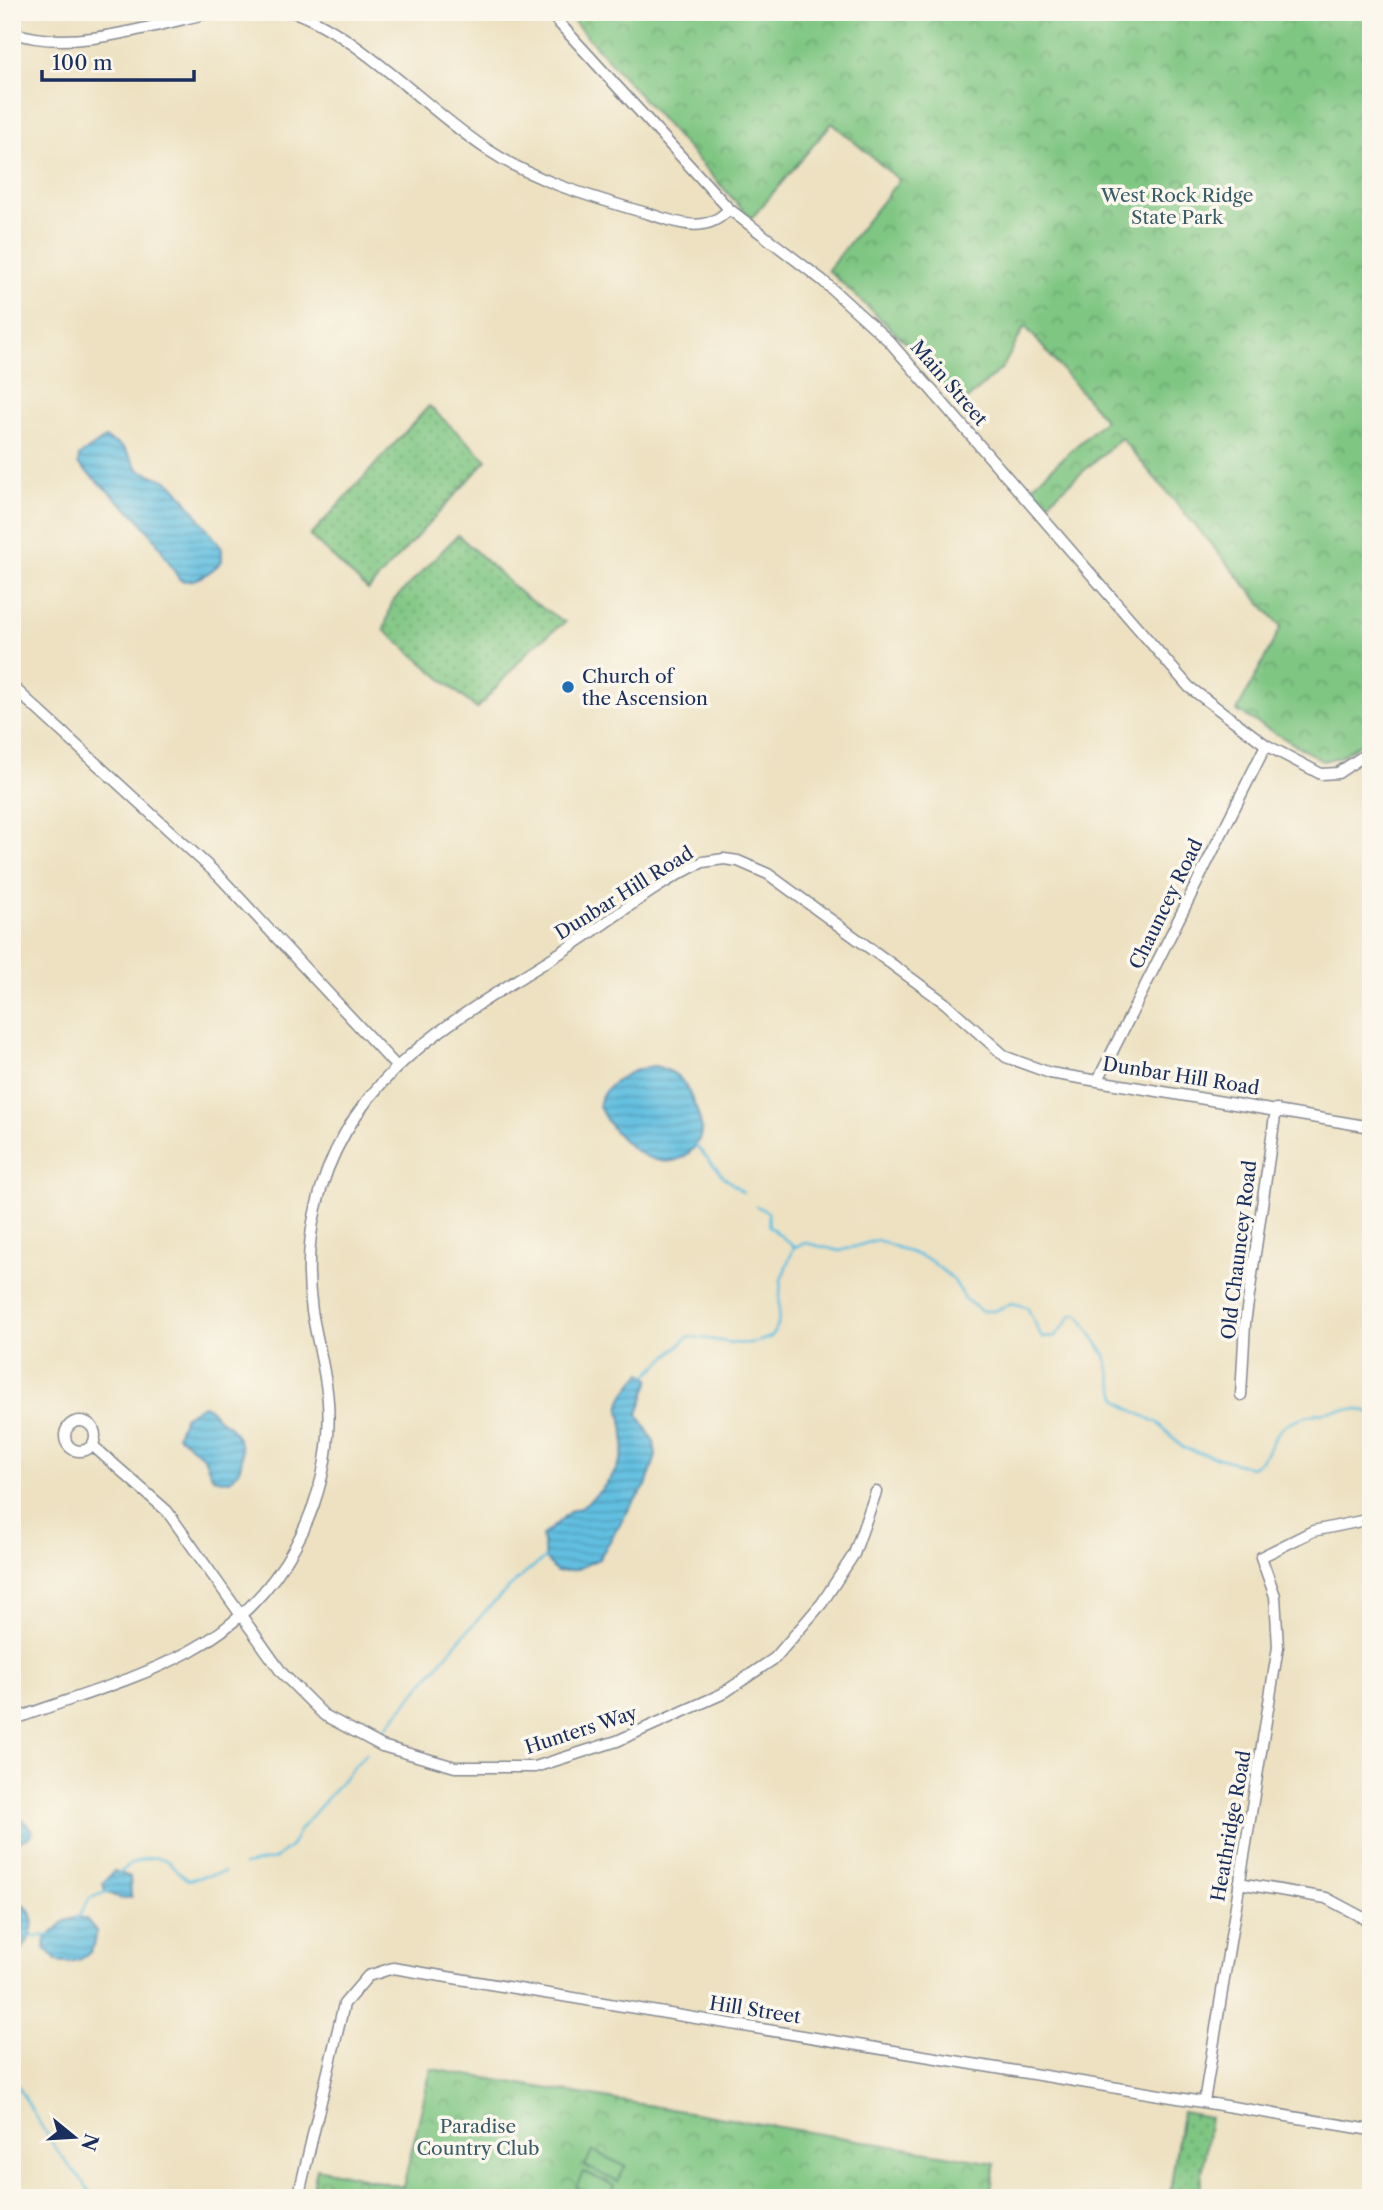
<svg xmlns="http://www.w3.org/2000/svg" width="1383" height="2210" font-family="'Libre Caslon Text',serif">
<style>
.grass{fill:url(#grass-dots);stroke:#4d7a70;stroke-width:2}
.park{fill:url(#park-crowns);stroke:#4d7a70;stroke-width:2}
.pitch{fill:#7fc682;stroke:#4d7a70;stroke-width:2}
.water{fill:url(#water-rules);stroke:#3e779f;stroke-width:2}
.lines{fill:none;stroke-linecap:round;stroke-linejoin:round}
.stream{stroke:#62bfe0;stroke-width:2.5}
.minor-casing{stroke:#848890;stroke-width:13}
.minor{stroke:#fff;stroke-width:10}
.poi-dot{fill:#1f6fb2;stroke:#fbf7ec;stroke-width:2.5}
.labels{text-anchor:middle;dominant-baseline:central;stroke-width:7;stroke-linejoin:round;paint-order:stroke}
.park-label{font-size:19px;fill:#395c69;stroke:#fbf7ec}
.street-label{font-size:19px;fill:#1b2f5e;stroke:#fbf7ec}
.poi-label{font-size:19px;fill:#1b2f5e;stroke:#fbf7ec;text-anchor:start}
</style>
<defs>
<pattern id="grass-dots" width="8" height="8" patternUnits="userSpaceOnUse" patternTransform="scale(1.75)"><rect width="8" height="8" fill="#7fc682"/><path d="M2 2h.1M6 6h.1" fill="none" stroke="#67a16e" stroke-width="1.8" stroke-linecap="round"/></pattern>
<pattern id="park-crowns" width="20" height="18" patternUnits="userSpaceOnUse" patternTransform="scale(1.75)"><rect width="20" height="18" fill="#7fc682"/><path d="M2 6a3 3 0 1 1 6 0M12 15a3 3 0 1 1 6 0" fill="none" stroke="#67a16e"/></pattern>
<pattern id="water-rules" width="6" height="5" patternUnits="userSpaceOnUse" patternTransform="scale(1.75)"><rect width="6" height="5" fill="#62bfe0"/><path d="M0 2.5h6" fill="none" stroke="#509cb9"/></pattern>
</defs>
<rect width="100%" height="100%" fill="#fbf7ec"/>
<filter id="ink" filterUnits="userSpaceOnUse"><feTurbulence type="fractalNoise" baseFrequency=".0143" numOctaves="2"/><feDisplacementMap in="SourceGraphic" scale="14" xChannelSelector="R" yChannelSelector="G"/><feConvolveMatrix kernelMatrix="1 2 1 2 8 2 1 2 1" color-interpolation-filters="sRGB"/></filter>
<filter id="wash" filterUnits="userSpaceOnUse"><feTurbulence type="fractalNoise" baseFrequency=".00686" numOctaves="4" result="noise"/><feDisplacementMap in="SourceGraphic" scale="28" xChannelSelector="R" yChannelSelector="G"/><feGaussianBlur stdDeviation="1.57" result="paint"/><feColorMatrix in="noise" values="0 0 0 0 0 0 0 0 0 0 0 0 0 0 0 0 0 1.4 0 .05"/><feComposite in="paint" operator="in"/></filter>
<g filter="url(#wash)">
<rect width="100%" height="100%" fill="#ede1c1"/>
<path class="grass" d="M429,406L487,460L368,590L310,536Z
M458,535L525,597L565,622L531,648L477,709L384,630L392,602Z
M1182,2112L1210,2117L1199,2198H1169Z"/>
<path class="park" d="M565,12H1371V737L1339,757L1323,761L1237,711L1281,627L1121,438L1046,504L1031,487L1105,420L1025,326L1003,367L961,405L907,344L828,270L899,180L832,123L751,219Z
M431,2069L995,2163L990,2198H311L317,2168L403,2187Z"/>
<path class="pitch" d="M592,2151L625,2166L618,2182L585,2166Z
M583,2172L615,2186L610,2198H599L576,2187Z"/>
<path class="water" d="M105,438L124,448L139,470L168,481L178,490L222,548V561C213,571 192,586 179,579L155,539L138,518L78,464L79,456Z
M654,1066C676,1071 684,1079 692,1099C701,1119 708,1135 690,1152C658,1181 612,1137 599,1106C601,1084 634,1068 654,1066Z
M642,1373L650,1379L638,1414L654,1442L656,1456L646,1486L632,1504L599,1559L575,1570L556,1572L545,1558L542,1535C552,1529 559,1522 567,1514C571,1510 577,1510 581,1507C599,1495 623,1469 624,1446C627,1403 604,1414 642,1373Z
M203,1405C212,1408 213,1413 220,1420C224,1424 230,1425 233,1430C245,1446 246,1471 228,1481L213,1478L204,1457L177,1435L184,1417Z
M12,1816L23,1819L33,1832L30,1837L12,1844Z
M114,1871L130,1877L131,1897L121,1899L105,1891L103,1883Z
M12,1897C46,1913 32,1940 12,1963Z
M78,1917L86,1919L96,1931C97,1955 79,1965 57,1961L45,1948L46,1939L65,1921Z"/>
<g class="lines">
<path class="stream" d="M696,1146L725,1178L743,1192
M756,1206L768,1212L769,1226L793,1246
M646,1376L688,1337C721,1338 739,1351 771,1337L778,1325L781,1280L794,1247L806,1243L840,1251L877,1240L928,1259L953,1279L966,1300L981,1311H994L1012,1303L1027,1307L1042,1338L1055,1337L1073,1314L1079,1315L1105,1355L1118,1400L1128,1408L1158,1423L1183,1448L1251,1467C1269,1459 1268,1442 1281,1429C1295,1414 1353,1404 1371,1413
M380,1734C434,1674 481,1603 548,1556
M244,1865L275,1859L291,1846L299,1831L366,1753
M120,1873C132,1861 157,1850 171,1864C177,1870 181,1876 188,1880L224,1872
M77,1919L90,1898L109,1891
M30,1936H51
M12,2076C29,2104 43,2132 63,2158C74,2173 86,2180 92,2198"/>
</g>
</g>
<g filter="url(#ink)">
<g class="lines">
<defs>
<path id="minor" d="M294,12C359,35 428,111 488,150C536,182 592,197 646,213C676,222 705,236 729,209
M549,12L729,209L822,280L889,341L1189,687L1266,745L1321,774L1338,773L1371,751
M12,32C70,54 154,25 213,12
M12,686L220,877L396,1066
M1098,1080L1266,745
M1241,1395L1245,1323L1276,1109
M65 1436a15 15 0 1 1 30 0a15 15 0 1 1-30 0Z
M92,1445L167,1511L282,1673L324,1715L382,1746L455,1767H535L617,1741L722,1694L775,1658L822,1603L854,1554L876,1492
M12,1720C71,1698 135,1681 190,1651C279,1604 335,1502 328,1402C326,1371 317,1342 312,1311C307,1277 308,1241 316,1208C347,1069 465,1015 574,944C616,917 658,882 703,862L724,859L738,861L768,874L945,1003L1006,1057L1050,1073L1371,1127
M1239,1883L1326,1898L1371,1922
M1204,2102L1278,1647L1275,1596L1261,1557L1313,1531L1371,1519
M298,2198L344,2004L368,1976L393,1968L1371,2130"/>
</defs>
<use href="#minor" class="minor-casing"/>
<use href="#minor" class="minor"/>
</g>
</g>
<circle class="poi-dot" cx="568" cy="687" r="7"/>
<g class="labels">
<g class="park-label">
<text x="1177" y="195">West Rock Ridge<tspan x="1177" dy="22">State Park</tspan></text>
<text x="478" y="2126">Paradise<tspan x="478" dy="22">Country Club</tspan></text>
</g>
<g class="street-label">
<text transform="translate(949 383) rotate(49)">Main Street</text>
<text transform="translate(624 893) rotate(-32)">Dunbar Hill Road</text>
<text transform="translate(1166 904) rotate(-64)">Chauncey Road</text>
<text transform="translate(1181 1076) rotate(9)">Dunbar Hill Road</text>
<text transform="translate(1239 1250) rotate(-83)">Old Chauncey Road</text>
<text transform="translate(581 1730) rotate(-18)">Hunters Way</text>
<text transform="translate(1231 1826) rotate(-80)">Heathridge Road</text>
<text transform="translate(755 2010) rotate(9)">Hill Street</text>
</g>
<g class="poi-label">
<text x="582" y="676">Church of<tspan x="582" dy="22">the Ascension</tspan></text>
</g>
</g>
<rect width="1383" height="2210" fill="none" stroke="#fbf7ec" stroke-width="42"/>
<g transform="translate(74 2137) rotate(108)" stroke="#fbf7ec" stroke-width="5" paint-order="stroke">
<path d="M0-5L12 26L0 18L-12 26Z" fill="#1b2f5e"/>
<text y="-10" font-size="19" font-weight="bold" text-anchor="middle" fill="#1b2f5e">N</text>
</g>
<path d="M42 70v10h152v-10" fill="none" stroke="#1b2f5e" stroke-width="3.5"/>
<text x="52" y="70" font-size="21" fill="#1b2f5e" stroke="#fbf7ec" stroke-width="5" paint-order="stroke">100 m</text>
</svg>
